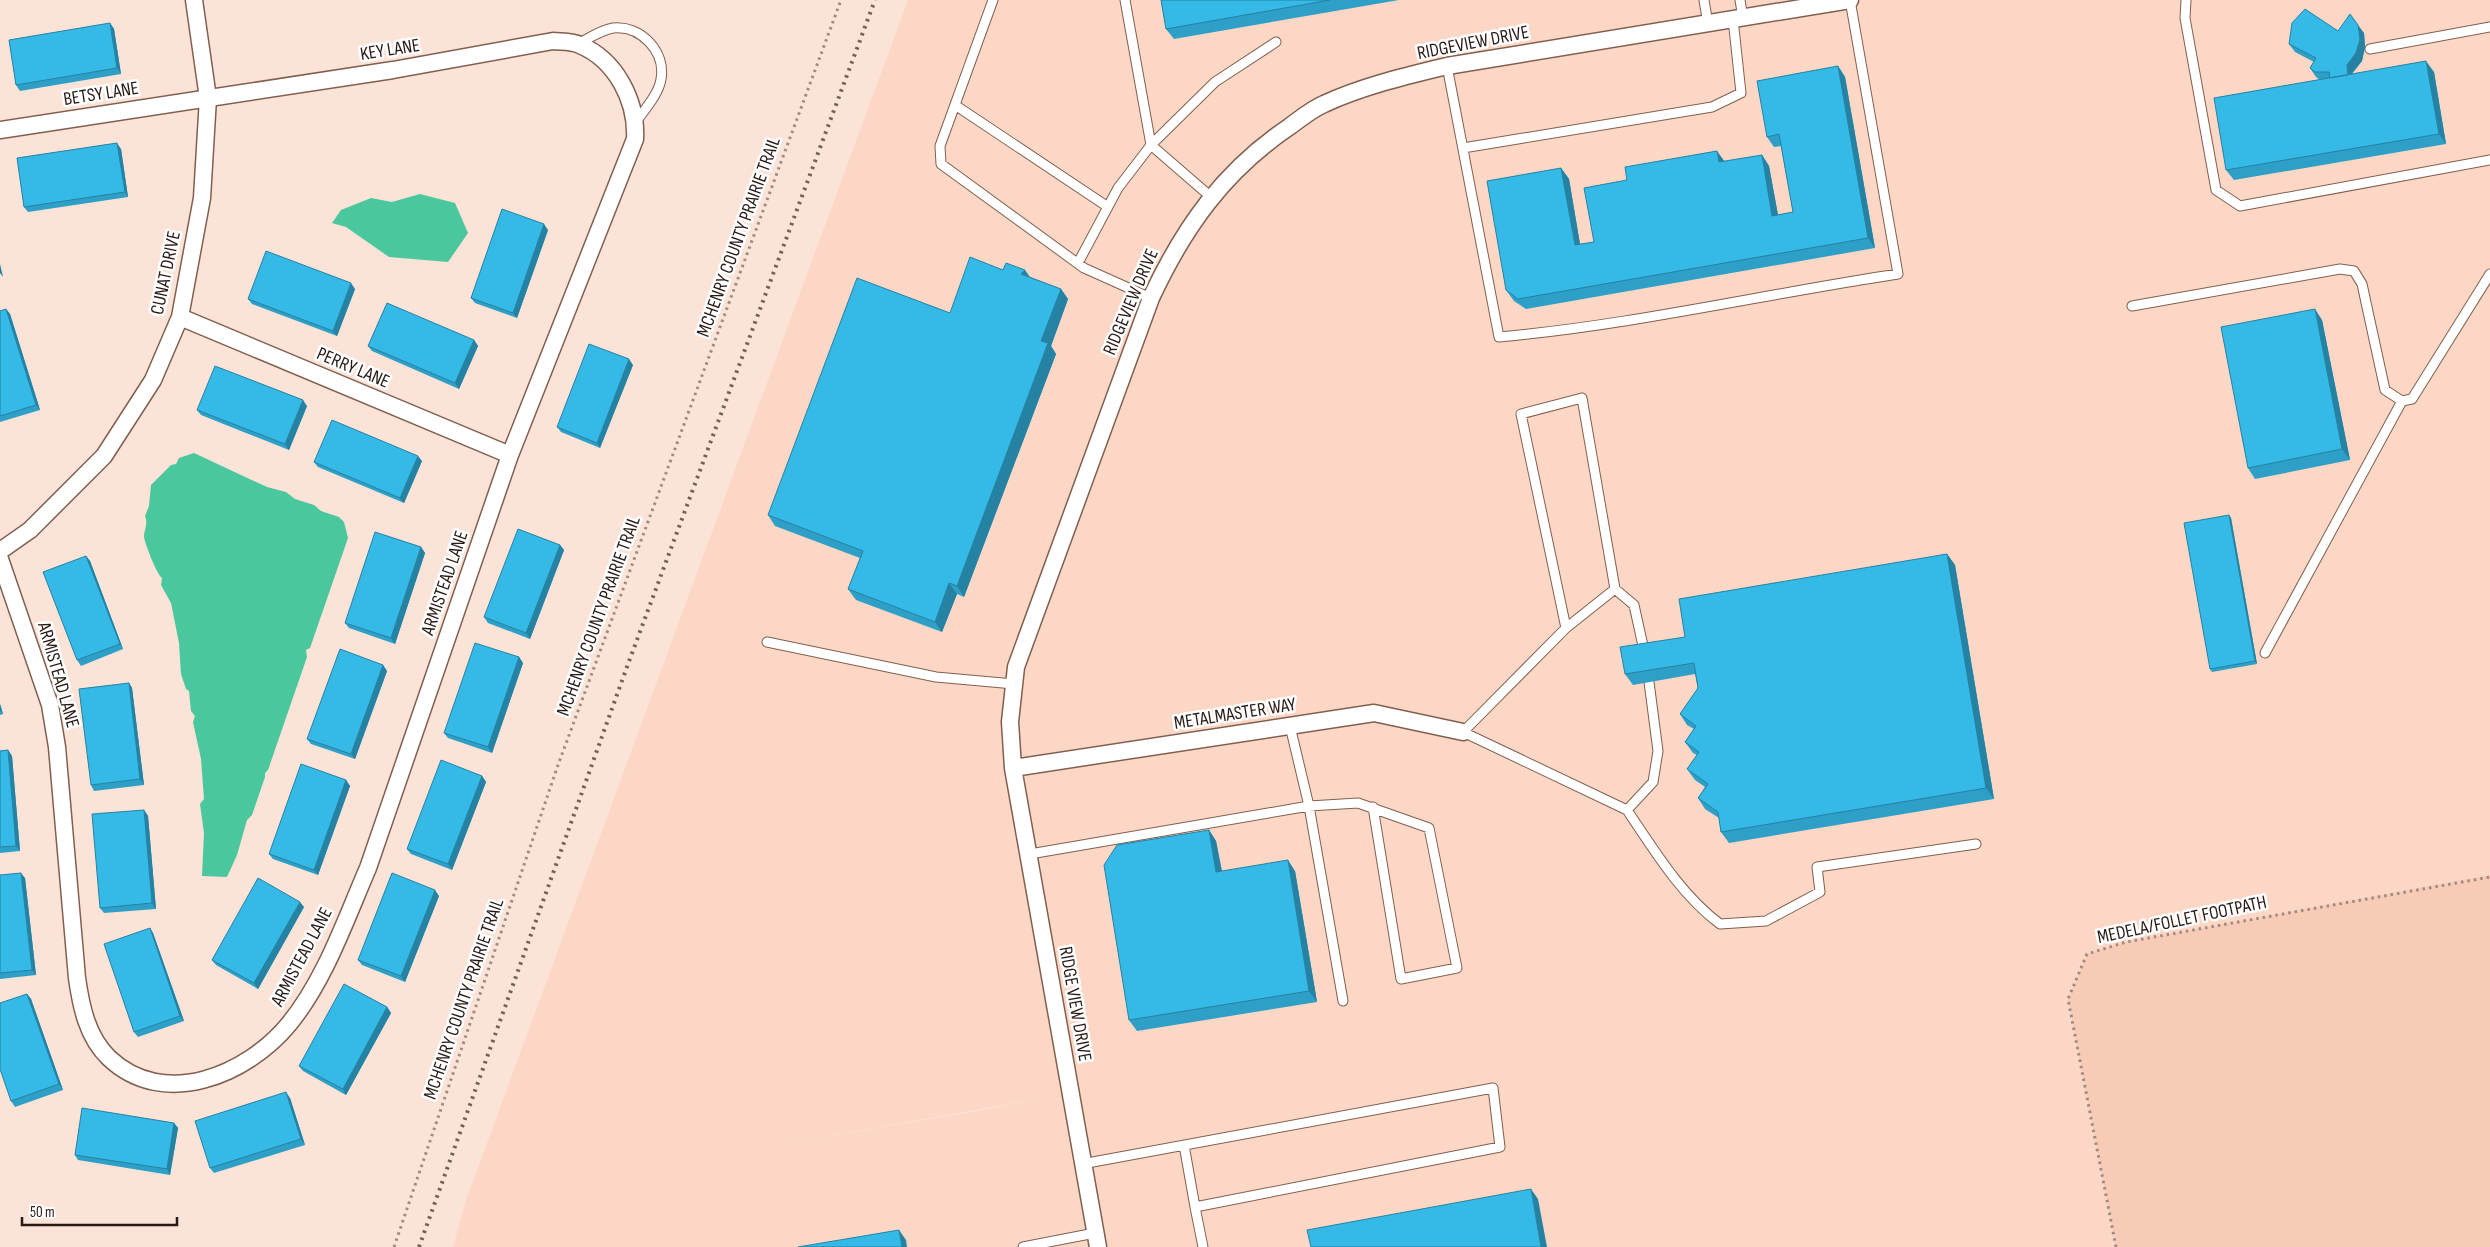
<svg xmlns="http://www.w3.org/2000/svg" width="2490" height="1247" font-family="'Sofia Sans Condensed',sans-serif">
<style>
.built{fill:#fdd7c6;fill-rule:evenodd}
.green{fill:#f7cbb6}
.water{fill:#4ac79c}
.lines{fill:none;stroke-linecap:round;stroke-linejoin:round}
.lane-casing{stroke:#805f4f;stroke-width:11}
.street-casing{stroke:#805f4f;stroke-width:19}
.path{stroke:#9f8b83;stroke-width:3;stroke-dasharray:2.5 4;stroke-linecap:butt}
.lane{stroke:#fff;stroke-width:9}
.street{stroke:#fff;stroke-width:16}
.rail{stroke:#736159;stroke-width:4;stroke-dasharray:2.5 5;stroke-linecap:butt}
.wall{fill:#2e9fc7}
.shaded-wall{fill:#2582a2}
.building{fill:#35b9e7;stroke:#2582a2}
.labels{text-anchor:middle;dominant-baseline:central;stroke-width:5;stroke-linejoin:round;paint-order:stroke}
.street-label{font-size:19px;fill:#271913;stroke:#fff}
</style>
<rect width="100%" height="100%" fill="#fbe3d8"/>
<path class="built" d="M908,0H2490V1247H453L466,1200ZM1037,1099L988,1109L768,1147Z"/>
<path class="green" d="M2490,875V1247H2116L2068,999L2087,954L2126,942Z"/>
<path class="water" d="M420,194L455,203L468,233L448,262L389,257L346,227L332,223L341,210L371,198L392,202Z
M194,453L267,487L286,492L295,499L314,505L321,511L339,517L344,522L348,538L310,648L306,650L307,657L268,770L265,773V777L252,815L247,820L237,855L227,877L202,876L204,833L200,804L204,799L201,759L193,722L195,716L191,711L189,691L186,689L181,674L179,643L171,603L161,585L162,578C157,575 143,540 144,535C145,528 148,524 145,516L149,506L151,485L171,465L176,464L179,458Z"/>
<g class="lines">
<defs>
<path id="lane" d="M993,0L940,146L941,164L1084,268L1151,298
M1125,0L1151,145L1211,197
M1704,0L1708,24
M1740,0L1743,18
M2186,0L2185,18L2216,190L2240,206L2490,160
M578,44C589,38 601,30 613,28C641,25 666,52 661,79C659,94 644,110 636,122
M2370,49L2490,27
M1447,66L1499,337C1633,325 1765,294 1898,274L1850,0
M955,105L1108,207
M1463,148L1712,107L1741,93L1733,19
M1078,263L1118,188L1151,145L1215,82L1276,42
M2132,306L2340,269L2354,271L2362,284L2385,390L2402,401L2412,399L2490,274
M1615,589L1634,605L1645,655
M1566,628L1615,589L1582,398L1521,414L1566,628L1463,732L1627,810L1653,782L1658,751L1649,682
M767,642L936,677L1014,684
M2265,653L2402,401
M1627,810C1654,850 1681,895 1720,924L1766,921L1820,892L1817,867L1976,844
M1030,854L1309,806L1290,726
M1343,1001L1309,806L1358,803L1429,828L1457,968L1401,979L1373,807
M1082,1164L1493,1088L1500,1147L1195,1207L1184,1145
M1195,1207L1203,1247
M1023,1247L1095,1233"/>
<path id="street" d="M0,130L393,70L553,41C561,42 572,41 580,45C616,60 637,101 635,139L510,455L368,868C345,921 325,980 289,1024C247,1075 164,1110 109,1058C87,1037 81,1006 77,978L57,747L50,705L0,559
M180,317L510,455
M0,551L30,530L104,456L153,380L180,317L202,198L208,98L194,0
M1013,768L1374,713L1463,732
M1098,1247L1013,768L1010,722L1016,667L1151,298C1184,227 1224,171 1289,127C1300,119 1312,109 1324,104C1363,86 1406,76 1447,66L1850,0"/>
</defs>
<use href="#lane" class="lane-casing"/>
<use href="#street" class="street-casing"/>
<path class="path" d="M394,1247L558,765L841,0
M2116,1247L2068,999L2087,954L2126,942L2490,877"/>
<use href="#lane" class="lane"/>
<use href="#street" class="street"/>
<path class="rail" d="M419,1247L628,664L875,0"/>
</g>
<path class="wall" d="M1161,0H1399L1174,39L1166,29Z
M110,23L114,29L121,74L20,91L16,85Z
M2338,31L2364,33L2365,47L2362,61L2352,74L2434,72L2446,144L2234,180L2226,170L2320,80L2316,77L2310,68L2314,62L2295,52L2289,44Z
M1838,66L1845,77L1875,248L1526,309L1514,301L1506,290L1561,168L1569,179L1580,244L1594,242L1627,180L1762,155L1769,166L1778,215L1793,212L1781,146L1774,147L1767,137Z
M121,149L128,197L28,212L24,207Z
M548,230L517,318L475,303L471,298Z
M1003,270L1030,277L1061,289L1068,299L1051,346L1056,354L964,597L957,594L942,632L856,600L848,589L860,558L775,526L768,515Z
M355,289L337,336L252,304L248,299Z
M6,309L10,314L40,410L0,422V311Z
M2322,320L2350,460L2255,479L2248,468Z
M474,340L478,346L459,389L372,351L368,346Z
M633,365L600,448L561,432L557,427Z
M307,406L289,450L201,415L197,410Z
M422,461L404,503L318,467L314,462Z
M2229,515L2231,518L2257,664L2212,672L2210,669Z
M560,545L564,550L530,639L488,623L484,617Z
M421,547L425,553L395,644L349,628L345,623Z
M1947,554L1955,565L1994,799L1729,843L1721,832L1719,818L1705,809L1698,798L1705,787L1695,780L1687,769L1697,755L1693,753L1685,742L1694,729L1687,725L1680,714L1698,688L1695,674L1633,685L1625,674L1685,637Z
M86,556L90,561L123,649L81,666L77,660Z
M519,657L523,663L492,753L448,738L444,733Z
M383,665L387,671L355,759L311,744L307,739Z
M129,683L132,688L144,785L94,791L91,785Z
M0,704L3,714L0,715Z
M8,750L12,756L20,851L0,853V751Z
M482,776L486,782L452,870L411,854L407,849Z
M346,780L350,786L318,875L273,859L269,854Z
M144,810L148,816L156,909L104,913L100,908Z
M1209,830L1216,841L1222,871H1295L1317,1002L1137,1031L1129,1020Z
M0,875L25,878L36,975L0,979Z
M439,896L405,982L362,965L358,960Z
M304,907L258,989L216,965L212,960Z
M150,928L153,933L184,1021L138,1037L134,1032Z
M27,994L31,999L63,1090L15,1107L11,1101Z
M387,1007L391,1013L346,1095L303,1071L299,1066Z
M290,1098L305,1145L214,1173L210,1168Z
M174,1123L178,1128L170,1175L78,1160L75,1155Z"/>
<path class="shaded-wall" d="M110,23L114,29L121,74L117,68Z
M2358,25L2364,33L2365,47L2362,61L2352,73L2354,86L2349,78L2347,65Z
M2426,61L2434,72L2446,144L2439,134Z
M1838,66L1845,77L1875,248L1868,238Z
M117,143L121,149L128,197L125,192Z
M1717,151L1725,162H1719Z
M1762,155L1769,166L1780,226L1772,216Z
M1561,168L1569,179L1582,256L1575,245Z
M544,224L548,230L517,318L513,313Z
M0,264L3,277L0,273Z
M1025,270L1032,280L1021,274Z
M351,283L355,289L337,336L333,331Z
M1061,289L1068,299L1051,346L1056,354L964,597L957,586L1041,341Z
M6,309L10,314L40,410L36,405Z
M2315,309L2322,320L2350,460L2342,449Z
M474,340L478,346L459,389L455,383Z
M629,359L633,365L600,448L597,443Z
M303,400L307,406L289,450L285,444Z
M418,456L422,461L404,503L400,498Z
M2229,515L2231,518L2257,664L2255,661Z
M560,545L564,550L530,639L526,633Z
M421,547L425,553L395,644L391,638Z
M1947,554L1955,565L1994,799L1986,788Z
M86,556L90,561L123,649L120,644Z
M949,583L957,594L942,632L935,622Z
M519,657L523,663L492,753L488,747Z
M383,665L387,671L355,759L351,754Z
M129,683L132,688L144,785L140,779Z
M0,704L3,714L0,710Z
M8,750L12,756L20,851L16,846Z
M482,776L486,782L452,870L448,864Z
M346,780L350,786L318,875L314,870Z
M144,810L148,816L156,909L152,903Z
M1209,830L1216,841L1224,883L1216,872Z
M1288,860L1295,871L1317,1002L1309,991Z
M21,873L25,878L36,975L32,970Z
M435,890L439,896L405,982L401,976Z
M300,902L304,907L258,989L254,983Z
M150,928L153,933L184,1021L180,1016Z
M27,994L31,999L63,1090L59,1084Z
M387,1007L391,1013L346,1095L343,1089Z
M286,1092L290,1098L305,1145L301,1139Z
M174,1123L178,1128L170,1175L167,1169Z
M1531,1189L1538,1199L1547,1247H1541Z
M899,1230L906,1240L907,1247H902Z"/>
<path class="building" d="M1161,0H1330L1166,29Z
M2305,9L2338,31L2350,14L2358,25L2360,39L2356,53L2347,65L2348,75L2330,78L2329,72H2315L2310,68L2316,58L2289,44L2292,23Z
M110,23L117,68L16,85L9,40Z
M2426,61L2439,134L2226,170L2214,98Z
M1838,66L1868,238L1518,299L1506,290L1487,181L1561,168L1575,245L1594,242L1584,188L1627,180L1625,167L1717,151L1719,162L1762,155L1772,216L1793,212L1779,134L1767,137L1757,81Z
M117,143L125,192L24,207L17,158Z
M502,209L544,224L513,313L471,298Z
M266,251L351,283L333,331L248,299Z
M970,257L1003,270L1006,263L1025,270L1021,274L1061,289L1041,341L1048,343L957,586L949,583L935,622L848,589L863,551L768,515L857,278L950,313Z
M387,303L474,340L455,383L368,346Z
M6,309L36,405L0,416V311Z
M2315,309L2342,449L2248,468L2221,327Z
M589,344L629,359L597,443L557,427Z
M215,366L303,400L285,444L197,410Z
M332,420L418,456L400,498L314,462Z
M2229,515L2255,661L2210,669L2184,523Z
M518,529L560,545L526,633L484,617Z
M375,532L421,547L391,638L345,623Z
M1947,554L1986,788L1721,832L1718,812L1698,798L1708,784L1687,769L1699,752L1685,742L1696,726L1680,714L1698,688L1694,663L1625,674L1620,647L1685,637L1679,599Z
M86,556L120,644L77,660L43,572Z
M475,643L519,657L488,747L444,733Z
M340,649L383,665L351,754L307,739Z
M129,683L140,779L91,785L79,689Z
M8,750L16,846L0,847V751Z
M441,760L482,776L448,864L407,849Z
M301,764L346,780L314,870L269,854Z
M144,810L152,903L100,908L92,814Z
M1209,830L1216,872L1288,860L1309,991L1129,1020L1104,865L1117,845Z
M21,873L32,970L0,973V875Z
M392,873L435,890L401,976L358,960Z
M258,878L300,902L254,983L212,960Z
M150,928L180,1016L134,1032L104,944Z
M344,984L387,1007L343,1089L299,1066Z
M27,994L59,1084L11,1101L0,1069V1003Z
M286,1092L301,1139L210,1168L195,1121Z
M82,1108L174,1123L167,1169L75,1155Z
M1531,1189L1541,1247H1311L1307,1230Z
M899,1230L902,1247H798Z"/>
<g class="labels">
<g class="street-label">
<text transform="translate(1473 43) rotate(-11)">RIDGEVIEW DRIVE</text>
<text transform="translate(390 50) rotate(-9)">KEY LANE</text>
<text transform="translate(101 94) rotate(-9)">BETSY LANE</text>
<text transform="translate(739 237) rotate(-70)">MCHENRY COUNTY PRAIRIE TRAIL</text>
<text transform="translate(166 273) rotate(-78)">CUNAT DRIVE</text>
<text transform="translate(1131 302) rotate(-67)">RIDGEVIEW DRIVE</text>
<text transform="translate(353 368) rotate(23)">PERRY LANE</text>
<text transform="translate(445 583) rotate(-71)">ARMISTEAD LANE</text>
<text transform="translate(599 616) rotate(-70)">MCHENRY COUNTY PRAIRIE TRAIL</text>
<text transform="translate(58 675) rotate(74)">ARMISTEAD LANE</text>
<text transform="translate(1235 714) rotate(-9)">METALMASTER WAY</text>
<text transform="translate(2182 920) rotate(-12)">MEDELA/FOLLET FOOTPATH</text>
<text transform="translate(302 957) rotate(-62)">ARMISTEAD LANE</text>
<text transform="translate(464 999) rotate(-71)">MCHENRY COUNTY PRAIRIE TRAIL</text>
<text transform="translate(1075 1004) rotate(80)">RIDGE VIEW DRIVE</text>
</g>
</g>
<path d="M22 1217v8h155v-8" fill="none" stroke="#271913" stroke-width="2.5"/>
<text x="30" y="1217" font-size="15" fill="#271913" stroke="#ffffff" stroke-width="4" paint-order="stroke">50 m</text>
</svg>
